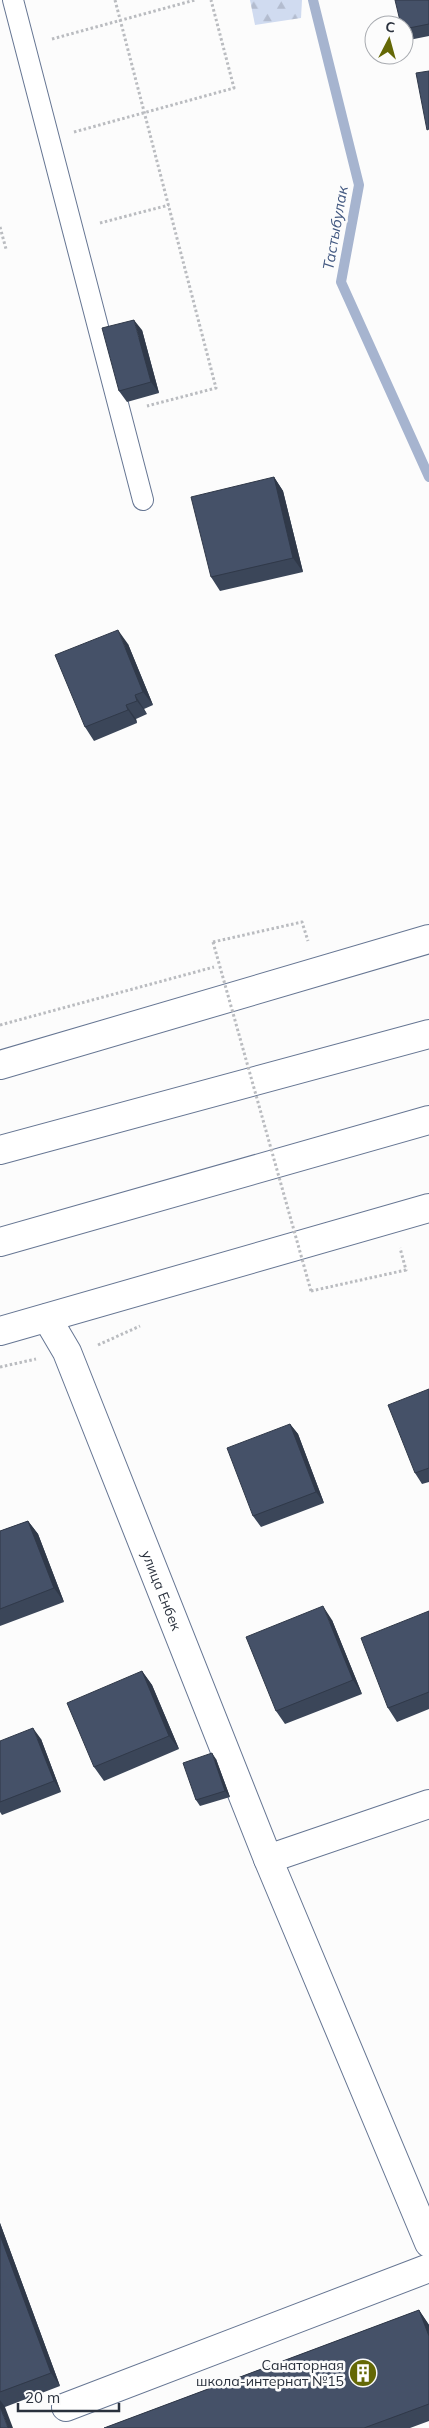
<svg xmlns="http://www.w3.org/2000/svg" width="429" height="2428" font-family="Mulish,sans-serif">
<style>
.forest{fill:url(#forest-firs)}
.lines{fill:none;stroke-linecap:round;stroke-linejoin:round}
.stream{stroke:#a6b4cf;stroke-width:10}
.service-casing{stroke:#667693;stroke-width:22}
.minor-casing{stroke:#667693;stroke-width:30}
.secondary-casing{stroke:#667693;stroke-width:30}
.path{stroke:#babcc0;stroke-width:3;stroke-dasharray:2.5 2.5;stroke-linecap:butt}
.service{stroke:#fff;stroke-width:20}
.minor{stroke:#fff;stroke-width:28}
.secondary{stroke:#fff;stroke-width:28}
.path-bridge{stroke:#babcc0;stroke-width:3;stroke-dasharray:2.5 2.5;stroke-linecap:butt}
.wall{fill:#3b4659}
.shaded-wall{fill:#303949}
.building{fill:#455168;stroke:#303949}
.labels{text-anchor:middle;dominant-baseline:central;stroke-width:5;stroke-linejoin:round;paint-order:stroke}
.street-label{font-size:14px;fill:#2a313d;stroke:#fcfcfc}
.poi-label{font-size:14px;fill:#2a313d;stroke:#fcfcfc;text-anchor:end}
.water-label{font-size:15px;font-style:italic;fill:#425880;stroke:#fcfcfc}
</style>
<defs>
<pattern id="forest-firs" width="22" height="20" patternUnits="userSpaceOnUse" patternTransform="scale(1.25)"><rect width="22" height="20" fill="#d0dbf0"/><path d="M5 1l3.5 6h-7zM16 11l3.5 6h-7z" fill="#b3bccf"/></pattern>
</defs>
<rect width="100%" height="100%" fill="#fcfcfc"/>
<path class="forest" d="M250,0H302L301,18L255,25Z"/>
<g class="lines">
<path class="stream" d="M313,0L359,185L341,282L429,477"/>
<defs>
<path id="service" d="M13,0L143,500"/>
<g id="minor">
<path d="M0,1065L429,939"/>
<path id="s1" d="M47,1318L67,1352L268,1859L429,2243"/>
<path d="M0,1331L429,1208"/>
<path d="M268,1859L429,1804"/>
<path d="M66,2407L429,2268"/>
</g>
<path id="secondary" d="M0,1150L429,1034
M0,1242L429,1120"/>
</defs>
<use href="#service" class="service-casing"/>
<use href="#minor" class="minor-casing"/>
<use href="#secondary" class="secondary-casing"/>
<path class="path" d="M115,0L216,388L147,406
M52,39L195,0
M74,132L234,88L211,0
M100,223L169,205
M0,227L6,249
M213,942L302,922L308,941
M0,1025L214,967
M311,1291L406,1270L400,1248
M98,1345L140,1326
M0,1367L36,1359"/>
<use href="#service" class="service"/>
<use href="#minor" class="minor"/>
<use href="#secondary" class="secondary"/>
<path class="path-bridge" d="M213,942L311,1291"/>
</g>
<path class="wall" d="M429,0V36L409,40L404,33V25Z
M142,330L159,393L127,402L119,391Z
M274,477L283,491L303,572L220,591L211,577Z
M128,644L153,705L144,709L147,714L136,719L137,723L94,741L85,727Z
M429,1389V1482L422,1484L415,1473Z
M290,1424L298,1434L324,1503L261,1527L253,1516Z
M28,1521L38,1534L64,1602L0,1626V1531Z
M429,1611V1709L397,1722L388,1708Z
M332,1620L362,1694L285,1724L276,1711Z
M142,1671L152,1685L179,1749L104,1781L94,1767Z
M41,1739L61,1792L2,1815L0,1812V1741Z
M216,1759L230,1797L200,1806L196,1800Z
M0,2223L60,2386L5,2407L0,2428Z
M419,2310L429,2325V2421L410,2428H104Z"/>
<path class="shaded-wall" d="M134,320L142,330L159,393L151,382Z
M274,477L283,491L303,572L293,558Z
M118,630L128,644L153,705L143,692Z
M135,695L144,709L147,714L137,701Z
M126,705L136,719L137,723L128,710Z
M290,1424L298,1434L324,1503L316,1492Z
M28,1521L38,1534L64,1602L54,1588Z
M323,1606L332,1620L362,1694L353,1680Z
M142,1671L152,1685L179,1749L169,1736Z
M33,1728L41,1739L61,1792L54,1781Z
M212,1753L216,1759L230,1797L225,1791Z
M0,2223L60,2386L51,2373L0,2235Z
M419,2310L429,2325V2336Z
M0,2400L5,2407L13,2428H8L0,2406Z"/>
<path class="building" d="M395,0H429V24L404,29V25H401Z
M429,71V129L427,130L416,73Z
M134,320L151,382L119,391L102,328Z
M274,477L293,558L211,577L191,497Z
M118,630L143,692L135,695L137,701L126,705L128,710L85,727L55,655Z
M429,1389V1468L415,1473L388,1405Z
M290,1424L316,1492L253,1516L227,1448Z
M28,1521L54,1588L0,1609V1531Z
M323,1606L353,1680L276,1711L246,1637Z
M429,1611V1692L388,1708L361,1638Z
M142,1671L169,1736L94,1767L67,1703Z
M33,1728L54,1781L0,1802V1741Z
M212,1753L225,1791L196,1800L183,1763Z
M0,2235L51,2373L0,2392Z
M419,2310L429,2336V2404L364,2428H104Z
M0,2406L8,2428H0Z"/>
<defs>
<symbol id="building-disc" viewBox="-11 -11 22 22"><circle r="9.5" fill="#646806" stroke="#fcfcfc"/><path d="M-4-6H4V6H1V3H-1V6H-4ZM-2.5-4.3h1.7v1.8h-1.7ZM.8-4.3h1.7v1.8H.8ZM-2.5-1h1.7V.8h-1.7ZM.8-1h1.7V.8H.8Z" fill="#fff"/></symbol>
</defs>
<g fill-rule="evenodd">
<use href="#building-disc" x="347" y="2357" width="32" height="32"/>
</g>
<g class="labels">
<g class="street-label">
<text stroke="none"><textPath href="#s1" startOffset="296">улица Енбек</textPath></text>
</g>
<g class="poi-label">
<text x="344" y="2365">Санаторная<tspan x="344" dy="16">школа-интернат №15</tspan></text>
</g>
<g class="water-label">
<text transform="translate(335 228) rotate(-80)">Тастыбулак</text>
</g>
</g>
<g transform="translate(389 40) rotate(6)"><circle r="24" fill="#fcfcfc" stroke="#a8abb0"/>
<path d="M0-4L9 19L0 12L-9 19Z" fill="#646806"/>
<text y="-8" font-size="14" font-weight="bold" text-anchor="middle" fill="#2a313d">С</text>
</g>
<path d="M18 2403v8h101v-8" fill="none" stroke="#2a313d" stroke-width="2.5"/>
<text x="25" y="2403" font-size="15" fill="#2a313d" stroke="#fcfcfc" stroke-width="4" paint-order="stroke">20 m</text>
</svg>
